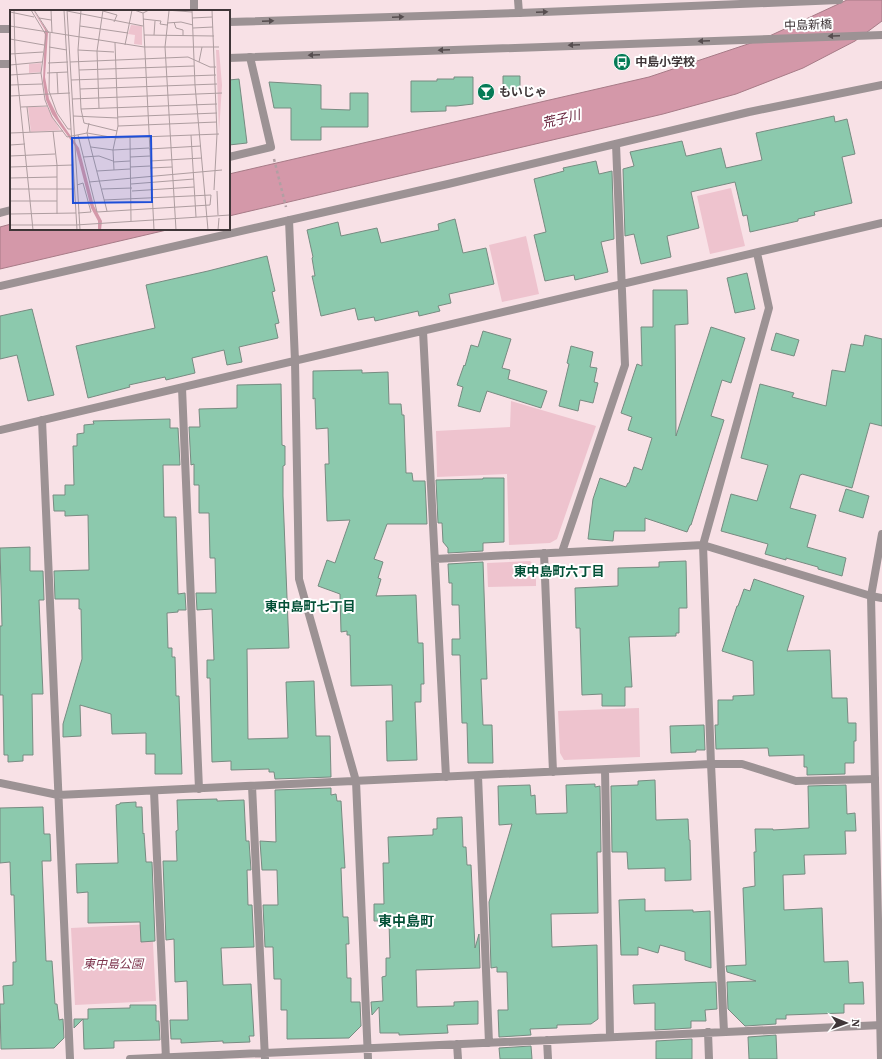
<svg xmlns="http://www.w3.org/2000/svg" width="882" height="1059" font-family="'Source Serif 4','Noto Sans JP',serif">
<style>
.green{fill:#eec3ce}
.water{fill:#d498a9;stroke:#a77b87}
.building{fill:#8cc9ad;stroke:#778b81}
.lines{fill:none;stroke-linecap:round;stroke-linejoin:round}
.path{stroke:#b19fa3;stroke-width:2.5;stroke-dasharray:3 3;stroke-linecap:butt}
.minor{stroke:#9c9294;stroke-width:8}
.tertiary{stroke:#9c9294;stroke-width:8}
.oneway{fill:#564d4f}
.labels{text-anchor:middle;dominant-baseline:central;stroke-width:4;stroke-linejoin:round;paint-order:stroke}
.street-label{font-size:12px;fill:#3f3638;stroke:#fff}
.poi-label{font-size:12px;font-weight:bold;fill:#3f3638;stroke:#fff;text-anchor:start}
.park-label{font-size:12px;font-style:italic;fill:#7e354e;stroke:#fff}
.water-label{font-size:13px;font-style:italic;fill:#621b35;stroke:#fff}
.neighbourhood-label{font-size:13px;font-weight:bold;fill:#035037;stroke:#fff}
.quarter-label{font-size:14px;font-weight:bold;fill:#035037;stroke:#fff}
.inset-road{fill:none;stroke:#ae9da0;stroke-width:1}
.view{fill:#1d4ed8;fill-opacity:0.15;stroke:#1d4ed8;stroke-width:2}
.inset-edge{fill:none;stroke:#3f3638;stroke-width:2}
</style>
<rect width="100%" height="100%" fill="#f8e1e6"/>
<path class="green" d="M731,188L745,246L710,254L697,196Z
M526,236L539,294L502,302L489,245Z
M511,401L596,426L557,539L550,543L509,545L507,474L437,477L436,431L510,427Z
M530,561L536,567V586L488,587L487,563Z
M639,708L640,757L564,760L560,753L558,711Z
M152,924L156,1001L75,1005L71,928Z"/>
<path class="water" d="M847,0H882V21L855,41L803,68L736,94L663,114L229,216V174L649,77L763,39Z
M11,224V229H171L0,269V227Z"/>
<path class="building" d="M503,76H520V91H503Z
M454,77H473V104L456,106H446V111L411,112V81H437V79H454Z
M239,79L247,143L229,145V80Z
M269,82L321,85V109L350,110V93H368V127H321V140H291V108H274Z
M834,116L835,122L847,119L855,154L842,157L852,203L814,212L815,215L798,219V221L750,232L747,215L743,216L735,182L691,192L699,228L667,236L671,257L641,264L634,234L625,236L623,169L634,166L630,152L682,141L686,156H687L721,148L726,168L762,160L756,133Z
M596,161L599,174L612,171L614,239L601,242L608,272L575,280L574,275L545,281L534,235L546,232L534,179L564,171L563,168Z
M455,219L463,253L486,248L494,284L449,294L451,303L438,306L440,311L419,316L418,311L375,321L374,317L358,320L355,308L321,316L312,276H315L312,258L313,257L307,230L338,222L341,236L377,228L381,243L439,230L438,224Z
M267,256L275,291L272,292L279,323L275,324L278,338L239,347L242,362L227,365L224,350L192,358L195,373L166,380L165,377L129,385L130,387L88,398L76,346L155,328L146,285L208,271Z
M747,273L755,309L735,313L727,278Z
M653,290H687L688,324L675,325L676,436L711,327L745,338L731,383L722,380L711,416L724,420L691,525H690L687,532L645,518V531H614L613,541L588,539L593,499L600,478L626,487L628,483H629L634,467L642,470L652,438L628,430L632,417L621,413L637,364L642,366L641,327H653Z
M32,309L54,395L28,401L17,355L0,359V316Z
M483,331L511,339L502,368L510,370L508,379L547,391L541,408L487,391L480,412L458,406L463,387L457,385L464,365L465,366L471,345L478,347Z
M776,333L799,340L794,356L771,350Z
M865,335L882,339V426L870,423L852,488L802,474L801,475H800L790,508L816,515L807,547L846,558L842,576L818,569V567L786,558V560L765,554L768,544L721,531L731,494L757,501L768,465L741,458L760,384L794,393L792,397L826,406L832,370L845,372L851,344L863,346Z
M571,346L593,352L590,367L597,368L594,382L598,383L593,403L580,400L578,411L559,406L569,364L567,363Z
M362,370V373L388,372L389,404H401L402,415H404L406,473H412L413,481H425L427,524H387L374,559L383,562L378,578L381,579L376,596L416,595L418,643H423L424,684H421V702H415L417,760L387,761L386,721H393L392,685L351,686L350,635H347V631L341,632L340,594L318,586L327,560L335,563L350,520L327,521L325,464H329L328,428L316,429L315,398L313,399V371Z
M281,384L282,445L285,446V465L283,466V496L289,648L247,649L248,739L288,738L286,682L314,681L316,736H330L331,777L275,779L274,772H269V769L231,770V761L212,762L210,678H207V660H214L212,609L197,610L196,593H216L215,558H210L209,513H199V485H194V464L191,465L189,427H200L199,409L237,408V385Z
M170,419V428H178L180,465H163L164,517H176L178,594L185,593L186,610H178V612L167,613L168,648H172V657H175L176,696H179L182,774H155V754H146V733L112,734L111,714L80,705L81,736L63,737V724L82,659L81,609H79V599H55L54,571L89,570L88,515L65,516V511H54L53,495H65V485H74L73,446H77V434L84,433V425L94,424L93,421Z
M483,478H504V542L483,543V551L448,553V548L443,542L442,523H438L436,480L483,479Z
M846,489L869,496L863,518L839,511Z
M30,547V571H43L44,600H39L43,694H32L33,755H23V761L8,762V755H4L3,695H0V626H2L0,548Z
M686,561L687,608H679V633H676V636L629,637L632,687H625V706H602V694L582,695L580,628H576L575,588L618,586V568L659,567V562Z
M483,562L487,679H481L483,725H492L493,763H468L467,723H462L460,655H452V639H460L459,605H452V583H449L448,564Z
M754,579L804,596L787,651L830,650L832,698H847L848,723H856V741H854V763H845V774L807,775V767H804V755L769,756L768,748L716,749L715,725H718V700H733V696L754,695L753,661L722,651L737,606H738L744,589L750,591Z
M704,725L705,750H696V752L671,753L670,726Z
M655,780L656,820L688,819L689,840H690L691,880L665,881V868L628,869L627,852H612L611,786L638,785V781Z
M595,784V787L600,786L601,852H597L598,913L551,914L552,947L597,945L598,1019L591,1024L557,1025V1028L530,1029L531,1035L499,1037L498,1010H508L507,972H497V967L491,968L489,902L512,824L499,825L498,786L530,785L531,796L535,795L536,814L567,813L566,785Z
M846,785L847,814L855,813L856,831H845L846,854L804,855L805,874L783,875L784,910L822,908L824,962L848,961L849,983L863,982L864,1004H844V1013L786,1015V1019H776V1024L745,1026L728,1009L727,982L756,981L727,972L726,966L746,965L743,888L755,886L754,852H756L755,829H773V830L809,828L808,786Z
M331,788V795L336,794L337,801H341L345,868H341L343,917H348L349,944H346L347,978H351V1002H360L361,1026L349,1038L287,1039V1010H281V979H274L273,947H265L263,905H278L277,870H262L260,841L276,842L275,790Z
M217,799V801L244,800L246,841H249L251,870H247L248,905H252L254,947L221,948L223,985L251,984L254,1036H249L250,1042L223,1043V1041L181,1043V1039H171L170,1020H188L187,981L175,982L174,939L166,940L163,861H177L176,831L178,830L177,800Z
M136,802V807H142L143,834L144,833L146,862H152L155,941L141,942L140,922L88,923V892L77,893L76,864L118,863L116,805L120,804V803Z
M43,807L44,834H50L51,861H42L46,961H52L55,1004H57L59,1020L63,1019L64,1038L54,1048L1,1049L0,1004H4L3,986L13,985V962H16L14,895H11L10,862L0,863V808Z
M462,817L463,847H466L467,865H471L475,948L479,934L480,968L416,970L417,1007L454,1006V1002L478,1001V1024L447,1025L448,1033L399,1035V1033H380L379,1007L372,1015L371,1002L383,1001L382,977L386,976V958H390L389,921H374V904H384L383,863H389L388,837L433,835V829H437V818Z
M645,899V911L693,910V912L710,911L711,968L685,960V952L660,945L658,953L638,947V955H621L619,900Z
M716,982L717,1009L705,1010L706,1021H691V1028L655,1030V1003L634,1004L633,985Z
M130,1005H156V1021H159L160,1040L114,1041V1048L84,1049L83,1019L74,1028V1019H88V1009L130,1008Z
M776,1035L777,1059H749L748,1037Z
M692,1039V1059H656V1041Z
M531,1046L532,1059H500L499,1048Z"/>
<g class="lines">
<path class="path" d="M274,159L286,207"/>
<path class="minor" d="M518,0L519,13
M194,11V0
M229,157L271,147L250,57
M0,213L11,210
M289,220L295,361L299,579L356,781L368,1059
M0,286L448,184L749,112L882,85
M423,331L446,777
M182,388L199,789
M42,420L70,1059
M0,430L882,223
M562,552L625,365L616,144
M544,553L553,772
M435,559L703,545L871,596L882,598
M605,770L610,1037
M478,776L489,1043
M0,783L58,795L711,764H742L796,781L875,779
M252,786L265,1059
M154,791L166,1059
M708,1032L709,1059
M724,1032L711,764L703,545L769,308L757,253
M547,1040L548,1059
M457,1044L458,1059
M130,1059L882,1025"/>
<path class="tertiary" d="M229,22L519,13L839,0
M0,29H11
M229,58L882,35
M0,64H11
M881,1059L871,596L882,534"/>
</g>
<defs><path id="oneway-solid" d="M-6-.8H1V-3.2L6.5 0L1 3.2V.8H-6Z"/></defs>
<g class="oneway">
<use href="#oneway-solid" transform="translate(542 12) rotate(-2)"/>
<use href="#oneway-solid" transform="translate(398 17) rotate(-2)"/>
<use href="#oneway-solid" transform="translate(268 21) rotate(-2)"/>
<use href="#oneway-solid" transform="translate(834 36) rotate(178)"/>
<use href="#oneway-solid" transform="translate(704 41) rotate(178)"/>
<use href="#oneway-solid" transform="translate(574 45) rotate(178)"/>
<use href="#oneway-solid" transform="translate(444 50) rotate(178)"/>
<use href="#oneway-solid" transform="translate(314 55) rotate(178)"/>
</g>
<defs>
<symbol id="bus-disc" viewBox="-11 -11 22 22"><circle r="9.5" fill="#057a56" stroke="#fff"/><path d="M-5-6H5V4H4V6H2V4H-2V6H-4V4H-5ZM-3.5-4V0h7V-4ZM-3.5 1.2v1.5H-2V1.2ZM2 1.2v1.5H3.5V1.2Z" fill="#fff"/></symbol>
<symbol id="bar-disc" viewBox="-11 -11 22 22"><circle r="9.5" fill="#057a56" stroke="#fff"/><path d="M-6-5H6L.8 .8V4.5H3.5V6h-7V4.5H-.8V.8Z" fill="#fff"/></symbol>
</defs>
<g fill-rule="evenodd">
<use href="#bus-disc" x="612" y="52" width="20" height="20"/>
<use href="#bar-disc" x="476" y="82" width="20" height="20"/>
</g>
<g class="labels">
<g class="street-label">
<text transform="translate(808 25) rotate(-2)">中島新橋</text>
</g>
<g class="poi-label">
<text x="635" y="62">中島小学校</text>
<text x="499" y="92">もいじゃ</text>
</g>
<g class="park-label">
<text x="113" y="964">東中島公園</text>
</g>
<g class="water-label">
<text transform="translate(561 119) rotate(-14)">荒子川</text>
</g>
<g class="neighbourhood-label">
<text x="559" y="571">東中島町六丁目</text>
<text x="310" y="606">東中島町七丁目</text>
</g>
<g class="quarter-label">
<text x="406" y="921">東中島町</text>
</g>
</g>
<g transform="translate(10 10)">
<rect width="220" height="220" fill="#f8e1e6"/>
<path d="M121,15L132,16V35L124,34L125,25L118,24ZM206,40H209L212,75L209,122ZM31,53V62L19,63V54ZM18,97H37L50,120L21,122Z" fill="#eec3ce"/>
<path d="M23,0L38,22L35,67L39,89L49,109L69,138L84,196L92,211L91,220H88V211L81,198L65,136L42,104L36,90L33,71L35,20Z" fill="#d498a9"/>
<path class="inset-road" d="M4,0L5,44L23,220M21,0L36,25L31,63L35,90L42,107L57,127L77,123L106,128L209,124M24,0L39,23M41,0L42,23M54,0L67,220M57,0L70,220M71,0L68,40L71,99L74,113L107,121M124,0L133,3L139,0M156,0L182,2M182,0L185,75L198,220M202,0L207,124L204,180M57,1L133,16M93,1L107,5L104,12M159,1L155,37L166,220M0,2L24,7M133,3L144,220M29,8L41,10M182,8L202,7M133,9L151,11L150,14L157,15M164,12L166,18L173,20V26M157,13L171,12L183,15M0,16L134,37H209M70,16L118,23M183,18L203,17M40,23L39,81L47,103L58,119H61M134,25L204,26M144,25L145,11M0,29L34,35M115,35L122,0M39,37L57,40M68,40L104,42M0,44L33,42M60,52L178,47L200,57H206M189,52L192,37M38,53L58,52M0,55L32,52M69,60L184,56M37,63L58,62M47,63L48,84M0,65L31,63M61,70L206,65M0,75L32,74M70,79L207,74M0,86L60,83M62,89L212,83M11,97L37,96M17,97L20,122M89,98L87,41L93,0M71,99L207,94M63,106L108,108M108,107L207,103M79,113L77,123L97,201M108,116L207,112M43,121L47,155V204M0,123L53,121M68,125L87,202L200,195L201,185L94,190M181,125L186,207M120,127L121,211M0,135L15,134M81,137L103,140L139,138M139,139L191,136M0,146L45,144M73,147L89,146L103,151M120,147L140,146M140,151L192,148M103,152L120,151M0,157L63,155M120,157L140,156M140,158L162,157M104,160L103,140L108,116L105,33M87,161L120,159M0,168L47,167M79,172L212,160M121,174L184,169M67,175L73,173L81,202L68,203M0,179H64M92,179L122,178M122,181L184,177M207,181L208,205M0,191H47M0,204L66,203M0,215H66L220,205M208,220L209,208"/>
<path class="view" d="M141,126L142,192L63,193L62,128Z"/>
<rect width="220" height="220" class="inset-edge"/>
</g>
<g transform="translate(846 1023) rotate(91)" stroke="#ffffff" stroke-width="3" paint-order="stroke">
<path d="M0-3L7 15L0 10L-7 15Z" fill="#3f3638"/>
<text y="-6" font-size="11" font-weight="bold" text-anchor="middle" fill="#3f3638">N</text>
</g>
</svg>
